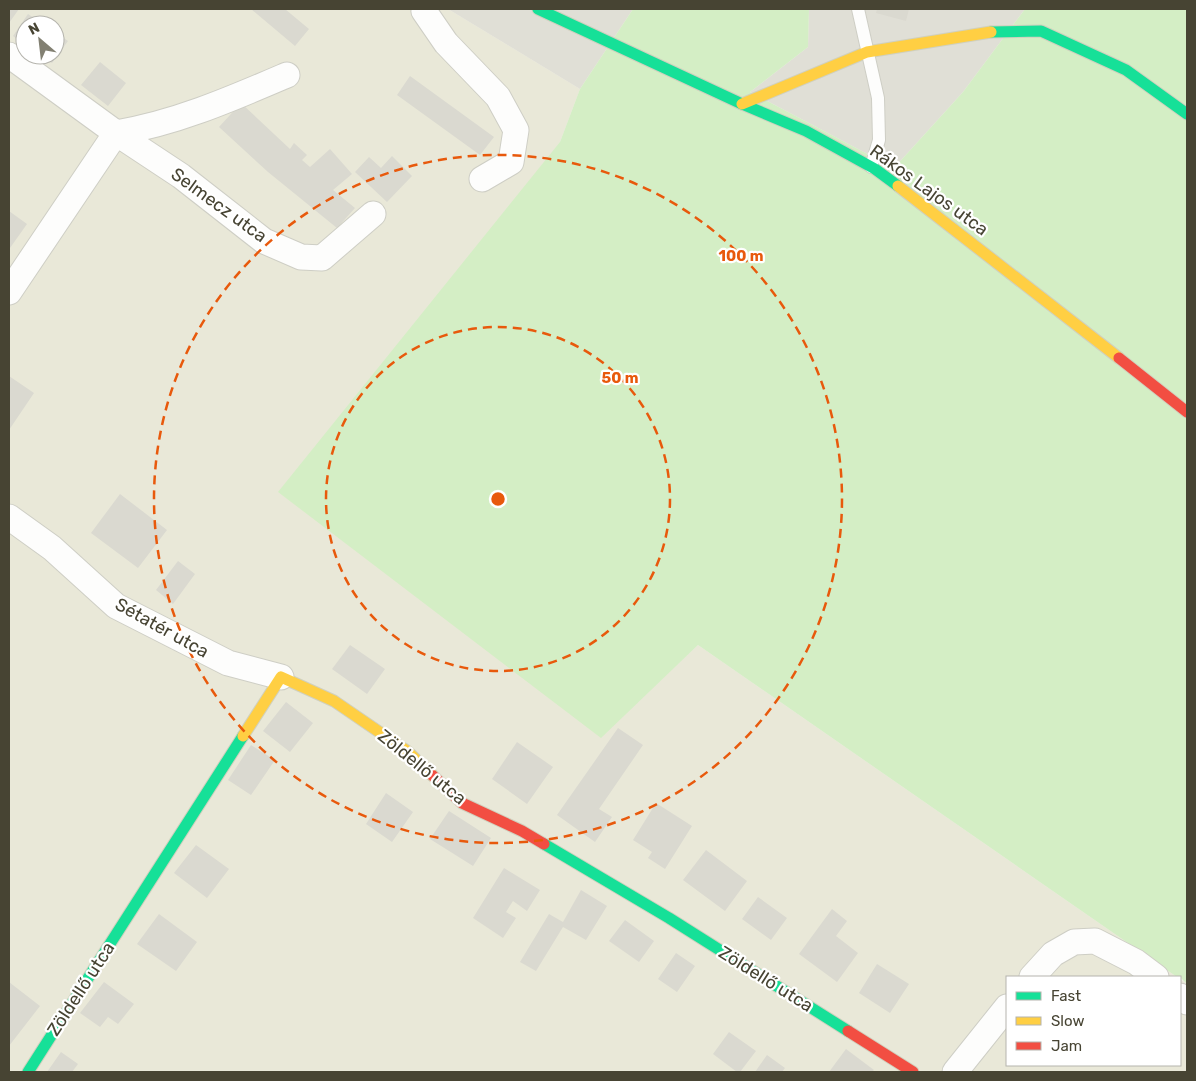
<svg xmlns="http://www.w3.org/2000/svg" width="1196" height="1081" font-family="Rubik,sans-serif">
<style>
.residential{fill:#e9e8d8;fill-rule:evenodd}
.industrial{fill:#e0dfd6}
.green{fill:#d4eec5}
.building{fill:#dad9d0}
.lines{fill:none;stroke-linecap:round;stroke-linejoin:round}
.lane-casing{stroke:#cecec5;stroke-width:14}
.street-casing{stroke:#cecec5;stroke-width:27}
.fast-casing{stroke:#d0d0be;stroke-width:13}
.slow-casing{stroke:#d0d0be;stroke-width:13}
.jam-casing{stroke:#d0d0be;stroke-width:13}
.lane{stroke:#fdfdfc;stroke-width:12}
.street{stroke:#fdfdfc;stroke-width:25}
.fast{stroke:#16e098;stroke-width:11}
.slow{stroke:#ffcf43;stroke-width:11}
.jam{stroke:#f24e42;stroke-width:11}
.ring{fill:none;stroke:#e8590c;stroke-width:2.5;stroke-dasharray:9 6}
.labels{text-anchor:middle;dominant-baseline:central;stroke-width:4.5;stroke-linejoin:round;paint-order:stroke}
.street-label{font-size:18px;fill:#474433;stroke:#fff}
.centre{fill:#e8590c;stroke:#fff;stroke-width:2.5}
.ring-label{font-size:15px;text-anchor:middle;font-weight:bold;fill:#e8590c;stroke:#fff;stroke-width:4.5;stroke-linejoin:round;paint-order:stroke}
</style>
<rect width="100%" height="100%" fill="#f0f0e8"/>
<path class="residential" d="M9,9H448L580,89L560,142L600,737L698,645L1177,977H1007V1065H1180V979L1187,984V1072H9ZM25,25H55V55H25Z"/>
<path class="industrial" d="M448,9H633L580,89Z
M809,9H1025L963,92L894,168L750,92L808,47Z"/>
<path class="green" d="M633,9H809L808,47L750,92L894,168L963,92L1025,9H1187V984L1180,977H1177L698,645L601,738L278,492L560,142L580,89Z"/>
<path class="building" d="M9,9H19L9,23Z
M251,9H285L309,29L295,46Z
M877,9H909L906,21L876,13Z
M28,14L45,25H25V45L13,36Z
M55,32L68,41L52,63L40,55H55Z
M100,62L126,83L108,106L81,85Z
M410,76L494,137L480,155L397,95Z
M241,103L290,149L294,143L307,155L302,160L310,167L330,149L352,174L333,190L355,208L337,228L268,172L219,127Z
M392,156L412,176L387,202L355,172L369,157L381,168Z
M9,211L27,224L10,248L9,246Z
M9,376L34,393L9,430Z
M120,494L167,530L138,568L91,533Z
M178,561L195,574L173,604L156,590Z
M350,645L385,669L367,694L332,669Z
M286,702L313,723L290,752L263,731Z
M618,728L643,745L599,809L612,817L595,842L557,815Z
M517,742L553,767L527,804L492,779Z
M251,745L275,760L251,795L228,780Z
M386,793L413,812L392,842L366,824Z
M656,803L692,826L665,869L648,858L652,852L633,840Z
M449,811L491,838L473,866L430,839Z
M196,845L229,869L207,898L174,873Z
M706,850L747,881L725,911L683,880Z
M504,868L540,890L527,911L513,901L506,912L516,918L503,938L473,918Z
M581,890L607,906L586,940L563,927L536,971L520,962L549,914L563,922Z
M758,897L787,918L771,940L742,919Z
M832,909L847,921L836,936L858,953L837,982L799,954Z
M159,914L197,942L176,971L137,944Z
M625,920L654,941L639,962L609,941Z
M676,953L695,966L677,992L658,979Z
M877,964L909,984L890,1013L859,993Z
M9,982L40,1006L9,1046Z
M104,982L134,1004L118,1024L108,1017L100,1027L80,1013Z
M729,1032L756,1051L740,1072H737L713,1054Z
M846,1049L874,1070L872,1072H829Z
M61,1052L78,1064L72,1072H47Z
M767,1055L785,1068L782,1072H755Z"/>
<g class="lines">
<defs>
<path id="lane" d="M858,9L878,98L879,140L871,167"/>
<path id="street" d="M425,9L424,11L446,43L498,97L516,130L511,162L482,179
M9,55L116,133L181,176L264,241L301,257L322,258L373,214
M9,292L116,133C176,123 231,99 287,75
M9,517L52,548L116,606L228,663L281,677
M1032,977L1053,954L1074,942L1095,941L1136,962L1156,977
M1180,996L1187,1002
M955,1072L1007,1007"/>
<path id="fast" d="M538,9L742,104L806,131L875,169L898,186
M991,32L1041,31L1126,70L1187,114
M544,844L669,918L848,1031
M28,1072L243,736"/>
<path id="slow" d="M742,104L867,52L991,32
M898,186L1119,358
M243,736L281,677L334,701L407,751L432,775"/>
<path id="jam" d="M1119,358L1187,412
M432,775L462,803L522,831L544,844
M848,1031L913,1072"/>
</defs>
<use href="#lane" class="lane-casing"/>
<use href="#street" class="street-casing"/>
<use href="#fast" class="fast-casing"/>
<use href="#slow" class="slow-casing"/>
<use href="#jam" class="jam-casing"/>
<use href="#lane" class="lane"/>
<use href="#street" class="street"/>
<use href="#fast" class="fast"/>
<use href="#slow" class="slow"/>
<use href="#jam" class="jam"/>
</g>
<g class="ring">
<circle cx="498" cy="499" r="172"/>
<circle cx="498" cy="499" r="344"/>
</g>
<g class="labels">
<g class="street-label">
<text transform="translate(929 190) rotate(36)">Rákos Lajos utca</text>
<text transform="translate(219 205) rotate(36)">Selmecz utca</text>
<text transform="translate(162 628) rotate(29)">Sétatér utca</text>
<text transform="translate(422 767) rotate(39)">Zöldellő utca</text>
<text transform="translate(766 979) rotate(32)">Zöldellő utca</text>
<text transform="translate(81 989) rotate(-57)">Zöldellő utca</text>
</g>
</g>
<circle cx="498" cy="499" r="8" class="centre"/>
<g class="ring-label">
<text x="741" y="261">100 m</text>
<text x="620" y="383">50 m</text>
</g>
<rect width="1196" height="1081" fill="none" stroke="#474433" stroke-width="20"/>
<rect x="1006" y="976" width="175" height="90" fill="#ffffff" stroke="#b5b4ad"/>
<rect x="1016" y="992" width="25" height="8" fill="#16e098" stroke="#b5b4ad"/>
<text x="1051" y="1001" font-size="15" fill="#474433">Fast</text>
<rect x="1016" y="1017" width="25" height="8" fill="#ffcf43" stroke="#b5b4ad"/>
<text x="1051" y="1026" font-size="15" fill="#474433">Slow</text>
<rect x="1016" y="1042" width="25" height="8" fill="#f24e42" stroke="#b5b4ad"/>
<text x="1051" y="1051" font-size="15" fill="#474433">Jam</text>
<g transform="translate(40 40) rotate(332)"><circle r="24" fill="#ffffff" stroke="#b5b4ad"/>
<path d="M0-4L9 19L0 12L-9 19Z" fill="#828072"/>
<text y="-8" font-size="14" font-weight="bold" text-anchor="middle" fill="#474433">N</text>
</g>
</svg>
